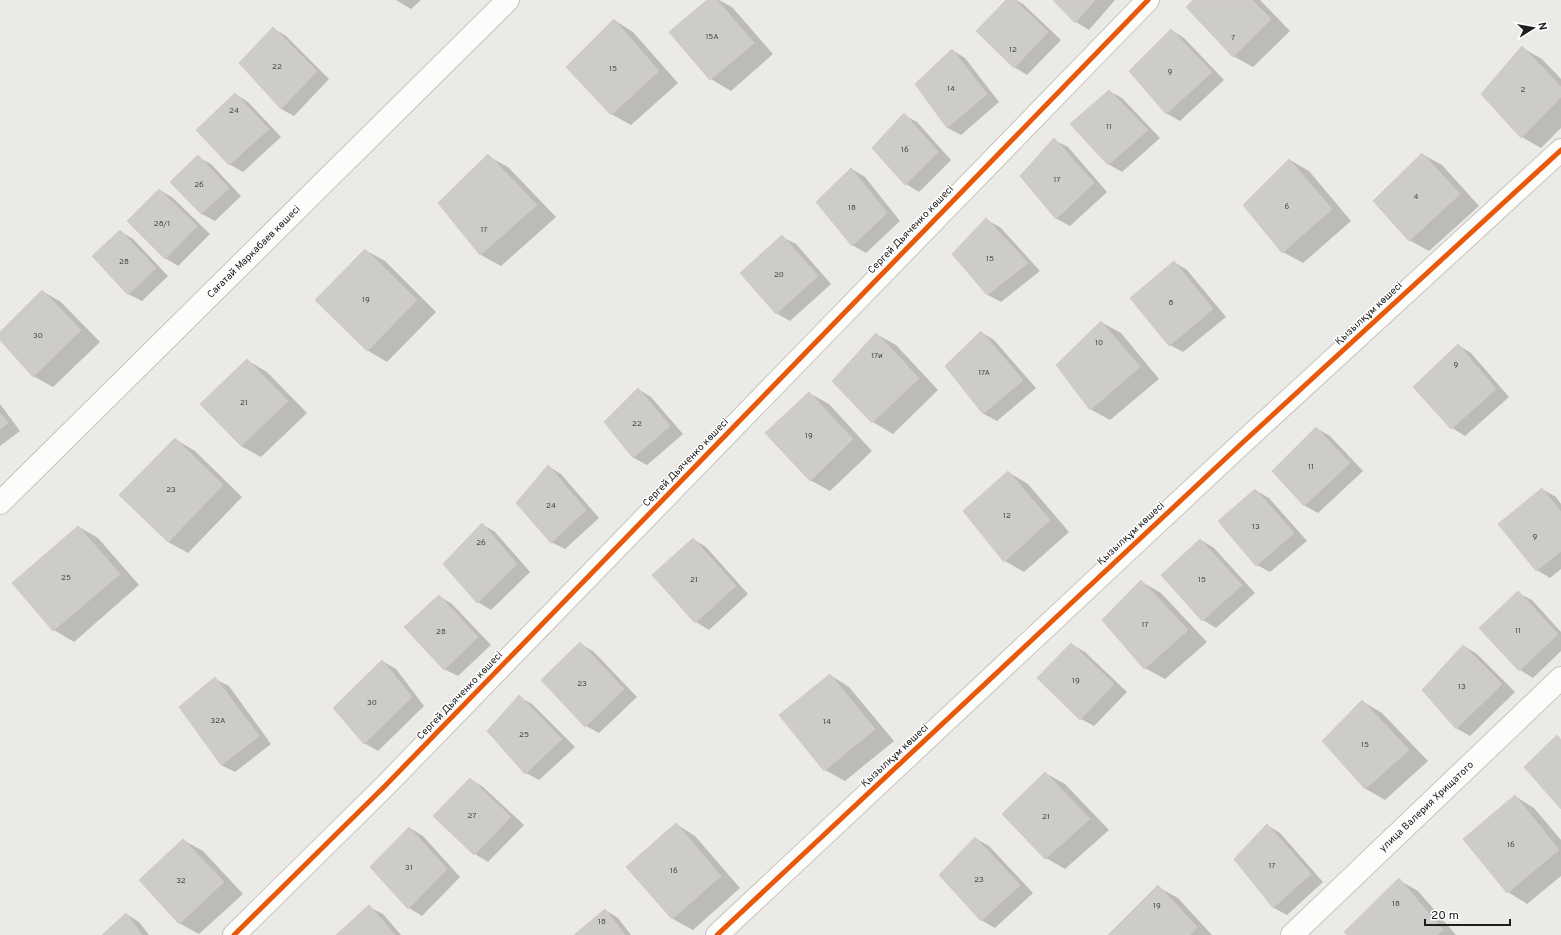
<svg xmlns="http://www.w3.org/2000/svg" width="1561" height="935" font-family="Overpass,sans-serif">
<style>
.shadow{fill:#0003}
.building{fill:#ceccc9;stroke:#cfccc7}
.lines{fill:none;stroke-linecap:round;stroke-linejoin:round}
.street-casing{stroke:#c4c4c2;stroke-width:24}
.street{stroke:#fcfcfb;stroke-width:22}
.cycleway-casing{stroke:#fff;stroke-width:8}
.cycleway{stroke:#e8590c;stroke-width:5}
.labels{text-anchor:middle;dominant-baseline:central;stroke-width:3;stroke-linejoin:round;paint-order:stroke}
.number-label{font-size:8px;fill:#494948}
.street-label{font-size:10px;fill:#1d1d1d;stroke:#fff}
</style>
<rect width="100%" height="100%" fill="#eceae6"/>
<path class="shadow" d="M396,0H421L411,9Z
M708,0H719L732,7L773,54L731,91L711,79L671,32Z
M1007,0H1016L1023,4L1061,40L1027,75L1014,67Z
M1055,0H1115L1089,30L1076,22Z
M1194,0H1260L1290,31L1253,67L1233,56Z
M614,20L633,32L678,83L631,125L611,114Z
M273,28L286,36L329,79L294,116L281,109Z
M1171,30L1184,38L1224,80L1180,121L1166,113Z
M1522,48L1542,59L1561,79V128L1541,148L1522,137Z
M952,50L965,58L999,102L961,135L948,128L916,84Z
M1109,91L1122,98L1160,138L1122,172L1108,164Z
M235,94L248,102L281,137L243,172L229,164Z
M904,115L917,122L951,160L919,192L906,184Z
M1054,140L1068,147L1107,192L1070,226L1057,219L1022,177Z
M1422,154L1442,165L1479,206L1429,251L1409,240Z
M488,156L508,167L556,217L501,266L481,255L439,203Z
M198,157L211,164L241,196L215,221L202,214L172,182Z
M1290,160L1309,171L1351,221L1303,263L1283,252Z
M852,169L865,177L900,221L866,253L852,245Z
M160,190L173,198L210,234L178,266L165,258Z
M986,220L1000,227L1040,271L1001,302L988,295L953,254Z
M120,231L133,239L168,276L142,301L128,294Z
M782,237L796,244L831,284L790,321L776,313Z
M365,250L385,261L436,312L387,362L367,350Z
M1174,262L1187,270L1226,317L1183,352L1170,345Z
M42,291L61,302L100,342L53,387L33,376L0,338V333Z
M1101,322L1121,333L1159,379L1110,420L1090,409Z
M981,332L994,340L1036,388L997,421L984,414L946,366Z
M876,334L896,345L938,390L893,434L873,422L833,381Z
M1458,345L1471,353L1509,397L1465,436L1452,428L1415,387Z
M247,360L267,372L307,413L261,457L241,446L202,404Z
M638,389L651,397L683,434L647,465L634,458L605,422Z
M809,393L829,404L872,451L830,491L810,480Z
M0,404L20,431L0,446Z
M1316,428L1330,436L1363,471L1318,513L1305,506L1273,471Z
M175,439L195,451L242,497L188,553L168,542Z
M548,466L561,474L599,518L565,549L551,542Z
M1008,472L1028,484L1069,532L1024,572L1005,561Z
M1542,489L1556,497L1561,504V569L1550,578L1537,570Z
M1255,490L1269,498L1307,541L1270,572L1257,565Z
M482,524L495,532L530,572L491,610L478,602Z
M79,527L98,538L139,585L74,642L54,630L13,583Z
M693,539L706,547L748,594L709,630L696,622Z
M1201,540L1214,548L1255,593L1216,628L1203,620L1163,575Z
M1142,582L1161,593L1207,642L1165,679L1145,668Z
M1518,593L1532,600L1561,632V651L1533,678L1520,670Z
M439,596L452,604L491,645L458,676L444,669Z
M580,644L593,651L637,697L599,733L586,726Z
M1071,644L1085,652L1127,692L1094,726L1081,719Z
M1464,646L1477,654L1515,692L1470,736L1456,728Z
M382,661L396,669L424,706L378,751L364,743Z
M830,675L849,687L894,741L845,781L825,770Z
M215,679L229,686L271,744L235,772L221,765L180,707Z
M519,697L532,704L575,747L539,780L526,773Z
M1362,701L1382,713L1428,761L1385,800L1366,789L1323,741Z
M1045,773L1065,784L1109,830L1065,869L1046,858Z
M470,779L483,787L524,825L488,862L475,854L435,816Z
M1515,796L1534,808L1561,840V876L1527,904L1508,892Z
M676,824L695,836L740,888L693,930L673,919L628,867Z
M1267,825L1280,833L1323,882L1287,915L1274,908L1235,859Z
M410,828L423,836L460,877L422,916L409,908L372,867Z
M975,838L989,846L1033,893L995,928L981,920Z
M183,840L203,851L243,894L199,934L179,923Z
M1399,880L1418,891L1456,935H1348Z
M1158,887L1178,898L1212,935H1110Z
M369,907L383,914L401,935H338Z
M605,910L618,918L631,935H576Z
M126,914L139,922L149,935H103Z"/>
<path class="building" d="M707,0H717L754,43L710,80L669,32Z
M1006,0H1015L1048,32L1014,68L976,31Z
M1053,0H1095L1075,23Z
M1193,0H1252L1271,19L1233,57L1186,7Z
M614,19L659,71L611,115L566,67Z
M273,27L317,71L281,109L239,63Z
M1171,29L1212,72L1166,114L1129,71Z
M1522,46L1561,87V97L1521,138L1481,94Z
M952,49L987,94L947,128L915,84Z
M1109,90L1148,130L1108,165L1070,124Z
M235,93L269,129L229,165L196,130Z
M904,113L938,152L905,185L872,148Z
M1054,138L1094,183L1056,219L1020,176Z
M1422,153L1460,194L1409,241L1373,201Z
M488,154L537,205L480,255L438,203Z
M198,155L229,188L201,214L170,182Z
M1289,159L1332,209L1282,253L1243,205Z
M851,168L887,213L852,246L816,202Z
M159,189L197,226L165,259L127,221Z
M986,218L1028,263L987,295L952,254Z
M120,230L156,268L128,295L92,256Z
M782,235L818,276L776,314L740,273Z
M365,249L417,300L367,351L315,300Z
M1174,261L1213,309L1169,346L1130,298Z
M42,290L81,330L33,377L0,340V332Z
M1101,321L1140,367L1090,410L1056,365Z
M981,331L1023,380L983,414L945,366Z
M876,333L919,378L872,423L832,381Z
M1458,344L1496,389L1451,429L1413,387Z
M247,359L288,401L241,446L200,404Z
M638,388L670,426L633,458L604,422Z
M809,392L853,439L810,481L765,433Z
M0,413L8,423L0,429Z
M1316,427L1350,463L1304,506L1272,471Z
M175,438L223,485L168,542L119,495Z
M548,465L586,510L551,543L516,503Z
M1008,471L1050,520L1004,562L963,511Z
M1542,488L1561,512V551L1536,571L1498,524Z
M1255,489L1294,533L1256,566L1218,521Z
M482,523L517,564L477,603L443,564Z
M78,526L120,574L53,631L12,583Z
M693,538L736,586L695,623L652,575Z
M1200,539L1242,585L1202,621L1161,575Z
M1141,580L1188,630L1144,669L1102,620Z
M1518,591L1558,634L1519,671L1479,628Z
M439,595L478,637L444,670L404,627Z
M580,642L624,689L585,727L541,680Z
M1071,643L1114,684L1080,720L1037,678Z
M1463,645L1502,684L1456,729L1422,690Z
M382,660L412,697L364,744L333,708Z
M830,674L875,729L824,771L779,715Z
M215,677L259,736L221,765L179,707Z
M519,695L562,739L525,774L487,731Z
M1362,700L1409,750L1365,789L1322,741Z
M1557,735L1561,740V809L1524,767Z
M1045,772L1090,819L1045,859L1002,814Z
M470,778L511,817L474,855L433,816Z
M1515,795L1559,850L1507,893L1463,839Z
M676,823L721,876L672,919L626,867Z
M1267,824L1311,874L1273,908L1234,859Z
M409,827L447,869L408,909L370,867Z
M975,837L1020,885L981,921L939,875Z
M183,839L224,882L179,924L139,880Z
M1399,878L1443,930L1437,935H1347L1344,932Z
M1158,885L1197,927L1190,935H1108Z
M369,905L395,935H336Z
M605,909L625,935H574Z
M126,913L142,935H102Z"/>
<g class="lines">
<defs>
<g id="street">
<path id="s1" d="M0,503L508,0"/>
<path d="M234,935L385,786L1148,0"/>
<path d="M717,935L1240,445L1561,150"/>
<path id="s2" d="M1292,935L1561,678"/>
</g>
</defs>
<use href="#street" class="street-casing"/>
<use href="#street" class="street"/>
<defs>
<path id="cycleway" d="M234,935L385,786L1148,0
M717,935L1240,445L1561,150"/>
</defs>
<use href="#cycleway" class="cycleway-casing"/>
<use href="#cycleway" class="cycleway"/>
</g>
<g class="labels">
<g class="number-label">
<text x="712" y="37">15А</text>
<text x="1233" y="38">7</text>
<text x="1013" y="50">12</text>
<text x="277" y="67">22</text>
<text x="613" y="69">15</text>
<text x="1170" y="72">9</text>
<text x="951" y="89">14</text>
<text x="1523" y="90">2</text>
<text x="234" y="111">24</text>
<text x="1109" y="127">11</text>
<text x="905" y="150">16</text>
<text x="1057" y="180">17</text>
<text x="199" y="185">26</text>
<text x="1416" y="197">4</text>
<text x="1287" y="207">6</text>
<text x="852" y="208">18</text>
<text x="162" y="224">28/1</text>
<text x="484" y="230">17</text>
<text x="990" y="259">15</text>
<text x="124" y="262">28</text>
<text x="779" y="275">20</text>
<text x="366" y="300">19</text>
<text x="1171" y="303">8</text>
<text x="38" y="336">30</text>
<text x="1099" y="343">10</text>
<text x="877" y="356">17и</text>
<text x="1456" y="365">9</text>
<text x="984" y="373">17А</text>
<text x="244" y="403">21</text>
<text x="637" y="424">22</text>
<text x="809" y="436">19</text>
<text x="1311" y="467">11</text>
<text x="171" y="490">23</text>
<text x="551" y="506">24</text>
<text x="1007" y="516">12</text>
<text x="1256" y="527">13</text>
<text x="1535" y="537">9</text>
<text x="481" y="543">26</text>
<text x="66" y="578">25</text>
<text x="694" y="580">21</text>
<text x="1202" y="580">15</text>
<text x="1145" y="625">17</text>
<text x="1518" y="631">11</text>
<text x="441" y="632">28</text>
<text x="1076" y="681">19</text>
<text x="582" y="684">23</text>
<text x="1462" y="687">13</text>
<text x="372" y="703">30</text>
<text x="218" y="721">32А</text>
<text x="827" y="722">14</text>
<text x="524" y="735">25</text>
<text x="1365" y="745">15</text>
<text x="472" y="816">27</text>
<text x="1046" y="817">21</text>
<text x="1511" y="845">16</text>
<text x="1272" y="866">17</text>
<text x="409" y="868">31</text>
<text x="674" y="871">16</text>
<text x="979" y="880">23</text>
<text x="181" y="881">32</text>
<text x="1396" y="904">18</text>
<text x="1157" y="906">19</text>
<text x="602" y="922">18</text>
</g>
<g class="street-label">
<text transform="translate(911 230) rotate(-46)">Сергей Дьяченко көшесі</text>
<text stroke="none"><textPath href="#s1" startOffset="357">Сағатай Маркабаев көшесі</textPath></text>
<text transform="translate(1369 314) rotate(-43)">Қызылқұм көшесі</text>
<text transform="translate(686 463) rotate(-46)">Сергей Дьяченко көшесі</text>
<text transform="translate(1131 534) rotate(-43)">Қызылқұм көшесі</text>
<text transform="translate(460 696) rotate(-46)">Сергей Дьяченко көшесі</text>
<text transform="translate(895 756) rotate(-43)">Қызылқұм көшесі</text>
<text stroke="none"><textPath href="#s2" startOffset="186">улица Валерия Хрищатого</textPath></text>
</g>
</g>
<g transform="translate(1533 28) rotate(79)" stroke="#ffffff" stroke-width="3" paint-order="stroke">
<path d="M0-3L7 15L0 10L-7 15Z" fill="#1d1d1d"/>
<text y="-6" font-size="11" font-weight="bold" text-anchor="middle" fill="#1d1d1d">N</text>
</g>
<path d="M1425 919v6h85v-6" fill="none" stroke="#1d1d1d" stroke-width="2"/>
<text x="1431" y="919" font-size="12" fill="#1d1d1d" stroke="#ffffff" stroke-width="3" paint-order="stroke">20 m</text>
</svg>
